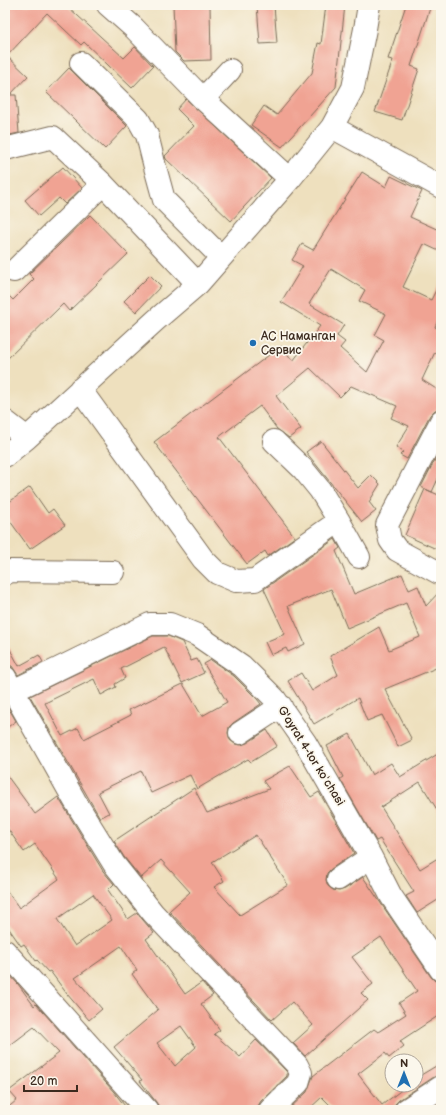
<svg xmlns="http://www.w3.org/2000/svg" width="446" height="1115" font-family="'Balsamiq Sans',sans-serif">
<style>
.building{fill:#f0a393;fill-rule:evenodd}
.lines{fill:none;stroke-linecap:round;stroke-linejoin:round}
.minor-casing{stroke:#7a6a56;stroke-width:24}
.minor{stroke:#fff;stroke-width:22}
.poi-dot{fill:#1f6fb2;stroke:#fbf7ec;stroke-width:1.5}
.labels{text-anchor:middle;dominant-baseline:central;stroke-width:3.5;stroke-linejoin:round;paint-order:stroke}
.poi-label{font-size:12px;fill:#3b2a1e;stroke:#fbf7ec;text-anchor:start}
.street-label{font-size:12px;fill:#3b2a1e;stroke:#fbf7ec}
</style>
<rect width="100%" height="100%" fill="#fbf7ec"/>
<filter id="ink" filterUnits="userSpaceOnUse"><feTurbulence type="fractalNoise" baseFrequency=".025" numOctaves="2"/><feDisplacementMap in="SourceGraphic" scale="8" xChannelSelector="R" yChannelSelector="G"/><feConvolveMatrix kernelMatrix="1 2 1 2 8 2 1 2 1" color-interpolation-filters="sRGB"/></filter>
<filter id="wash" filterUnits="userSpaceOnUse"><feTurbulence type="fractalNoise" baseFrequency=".012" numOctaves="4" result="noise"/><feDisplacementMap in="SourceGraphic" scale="16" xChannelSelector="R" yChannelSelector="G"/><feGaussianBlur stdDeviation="0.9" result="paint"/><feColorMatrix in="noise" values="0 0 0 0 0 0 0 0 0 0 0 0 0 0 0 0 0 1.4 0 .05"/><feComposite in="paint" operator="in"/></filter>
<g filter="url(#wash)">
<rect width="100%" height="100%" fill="#eee0be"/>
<g id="blocks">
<path class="building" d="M11,5H66L124,58L135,47L153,66L132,88L84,42L81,45L47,13L7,56L28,76L10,95H16L19,133L5,136V11Z
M173,5H210L211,60L184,61L175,52Z
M257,5H274L277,43L260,44Z
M326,5H345L336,87L282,147L251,125L264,106L277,115L312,73L318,43L321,44Z
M406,5H431L411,66L419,69L402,120L375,112L393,60L388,59Z
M69,68L127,126L105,149L46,92Z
M186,99L271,178L231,221L166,159L165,156L194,126L177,109Z
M63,167L82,188L65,204L59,198L39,216L25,200Z
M362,172L386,187L391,176L422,191L410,217L441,231V252L424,244L403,287L431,300L441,280V313L435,327L441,331V355L435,352L422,380L441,392V409L435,410L430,415L407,459L400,455L403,452L396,447L409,426L391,418L397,406L351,386L340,397L310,368L276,396L301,429L289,438L277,429L260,406L219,437L295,537L268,556L265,551L247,564L154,442L281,346L293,361L320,326L281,302L303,266L292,260L302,244L313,250ZM331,269L365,290L359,301L386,314L375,335L384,340L367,372L340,348L345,342L337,336L344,325L309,304Z
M90,215L128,254L69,311L63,304L5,361V292L13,300L34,279L29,274Z
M150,275L161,286L136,312L124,301Z
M321,441L358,488L371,475L380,484L369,502L376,511L362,522L306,452Z
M441,448V472L432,492L421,487Z
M30,487L48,513L53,509L65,525L30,549L5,514V505Z
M425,489L441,496V551L405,535Z
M335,539L340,548L336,551L354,594L402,574L409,590L418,586L426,606L441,590V666L385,689L412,740L398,747L382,715L367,721L358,698L314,724L288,681L301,673L312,691L338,675L330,656L379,627L389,650L420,637L406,603L347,628L331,589L288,606L305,644L288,652L286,648L271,655L265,642L285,634L264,589Z
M153,636H168L182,642L191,661L197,659L204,673L182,683L164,647L121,669L125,678L115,684L116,687L101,695L94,679L45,703L62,736L78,728L84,739L131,715L129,710L183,684L202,716L227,702L204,664L211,660L234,676L257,699L261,704L233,723L229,727L228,733L230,740L235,744L241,745L247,743L267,730L277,746L251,762L248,759L197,789L190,775L151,793L141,771L98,792L109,813L100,818L30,696Z
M5,640L19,666L39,655L43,662L18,675L12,666L5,665Z
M5,702L16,721L5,729Z
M350,734L372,775L391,763L400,777L441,752V816L420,782L381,807L420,869L441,856V898L417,913L406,896L414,892L380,839L376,841L340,779L343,777L327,746Z
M290,766L311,797L319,792L354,853L331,869L327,873L326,880L328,886L333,890L339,891L345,889L363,877L431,977L435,981L441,982V1014L400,1041L404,1046L389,1058L385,1053L358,1074L382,1105L408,1085H416V1078L441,1063V1075L434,1077L399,1100L395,1104L394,1110H335L322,1097L308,1110H288L307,1092L313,1076L374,1029L378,1032L406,1014L399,1003L417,991L381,937L352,957L373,984L361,993L368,1000L305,1056L293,1043L313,1025L292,1002L272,1020L169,911L190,892L161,860L141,878L124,857L114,841L194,788L207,813L269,789L263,781ZM256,835L288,885L240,915L214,887L224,881L212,862Z
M5,773L35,814L58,797L103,871L114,884L108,890L128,919L137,913L154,933L146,939L185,994L202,982L213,995L201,1004L220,1030L214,1034L240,1057L256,1040L287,1072V1076L261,1101L258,1106V1110H161L156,1102L140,1081L142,1080L114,1047L158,1010L132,974L137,970L121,946L75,978L102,1009L89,1020L67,994L50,971L48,972L37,960L36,961L24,944L21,946L5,923V888L19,908L59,879L35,844L24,852L5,825ZM93,894L112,920L75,946L57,919ZM181,1026L196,1047L175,1066L157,1043Z
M5,970L18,984L34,1006L36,1004L114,1092L128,1110H5L17,1100L9,1091L59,1053L34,1027L5,1049Z"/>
</g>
</g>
<g filter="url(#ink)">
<use href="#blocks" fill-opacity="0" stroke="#7a6a56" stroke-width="1"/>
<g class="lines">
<defs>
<path id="minor" d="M108,5L134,28L203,99L290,179
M81,63L138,119L147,135L155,167L164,200L221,257
M203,99L230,70
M332,127L441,187
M5,149L53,137L103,184L198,284
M14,271L103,184
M80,389L203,559L217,573L236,581L255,580L339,521L359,557
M5,421L27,438
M441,421L387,525L390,540L397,550L441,574
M274,441L303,469L320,490L339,521
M5,456L27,438L156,320L198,284L290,179L332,127L353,88L365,29L369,5
M5,574L10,571L113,572
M5,677L13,691L150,624H170L197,635L242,666L275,699L305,742L371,857L391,896L441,970
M13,691L75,801L114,864L153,913L297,1065L301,1073L298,1083L270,1110
M240,733L281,706
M338,879L371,857
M5,951L147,1110
M406,1110L441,1087"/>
</defs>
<use href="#minor" class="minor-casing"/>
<use href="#minor" class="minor"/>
</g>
</g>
<circle class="poi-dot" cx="253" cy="343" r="4"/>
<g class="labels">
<g class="poi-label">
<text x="261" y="336">АС Наманган<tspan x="261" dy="14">Сервис</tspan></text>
</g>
<g class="street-label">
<text transform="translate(311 756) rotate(58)">G'ayrat 4-tor koʻchasi</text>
</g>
</g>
<rect width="446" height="1115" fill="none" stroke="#fbf7ec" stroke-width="20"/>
<g transform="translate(404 1073)"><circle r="19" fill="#fbf7ec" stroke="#aea59a"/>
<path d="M0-3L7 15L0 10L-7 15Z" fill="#1f6fb2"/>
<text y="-6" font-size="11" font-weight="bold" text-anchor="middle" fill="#3b2a1e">N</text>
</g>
<path d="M24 1085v6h53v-6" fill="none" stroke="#3b2a1e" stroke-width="2"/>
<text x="30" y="1085" font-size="12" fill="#3b2a1e" stroke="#fbf7ec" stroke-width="3" paint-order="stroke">20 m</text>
</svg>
